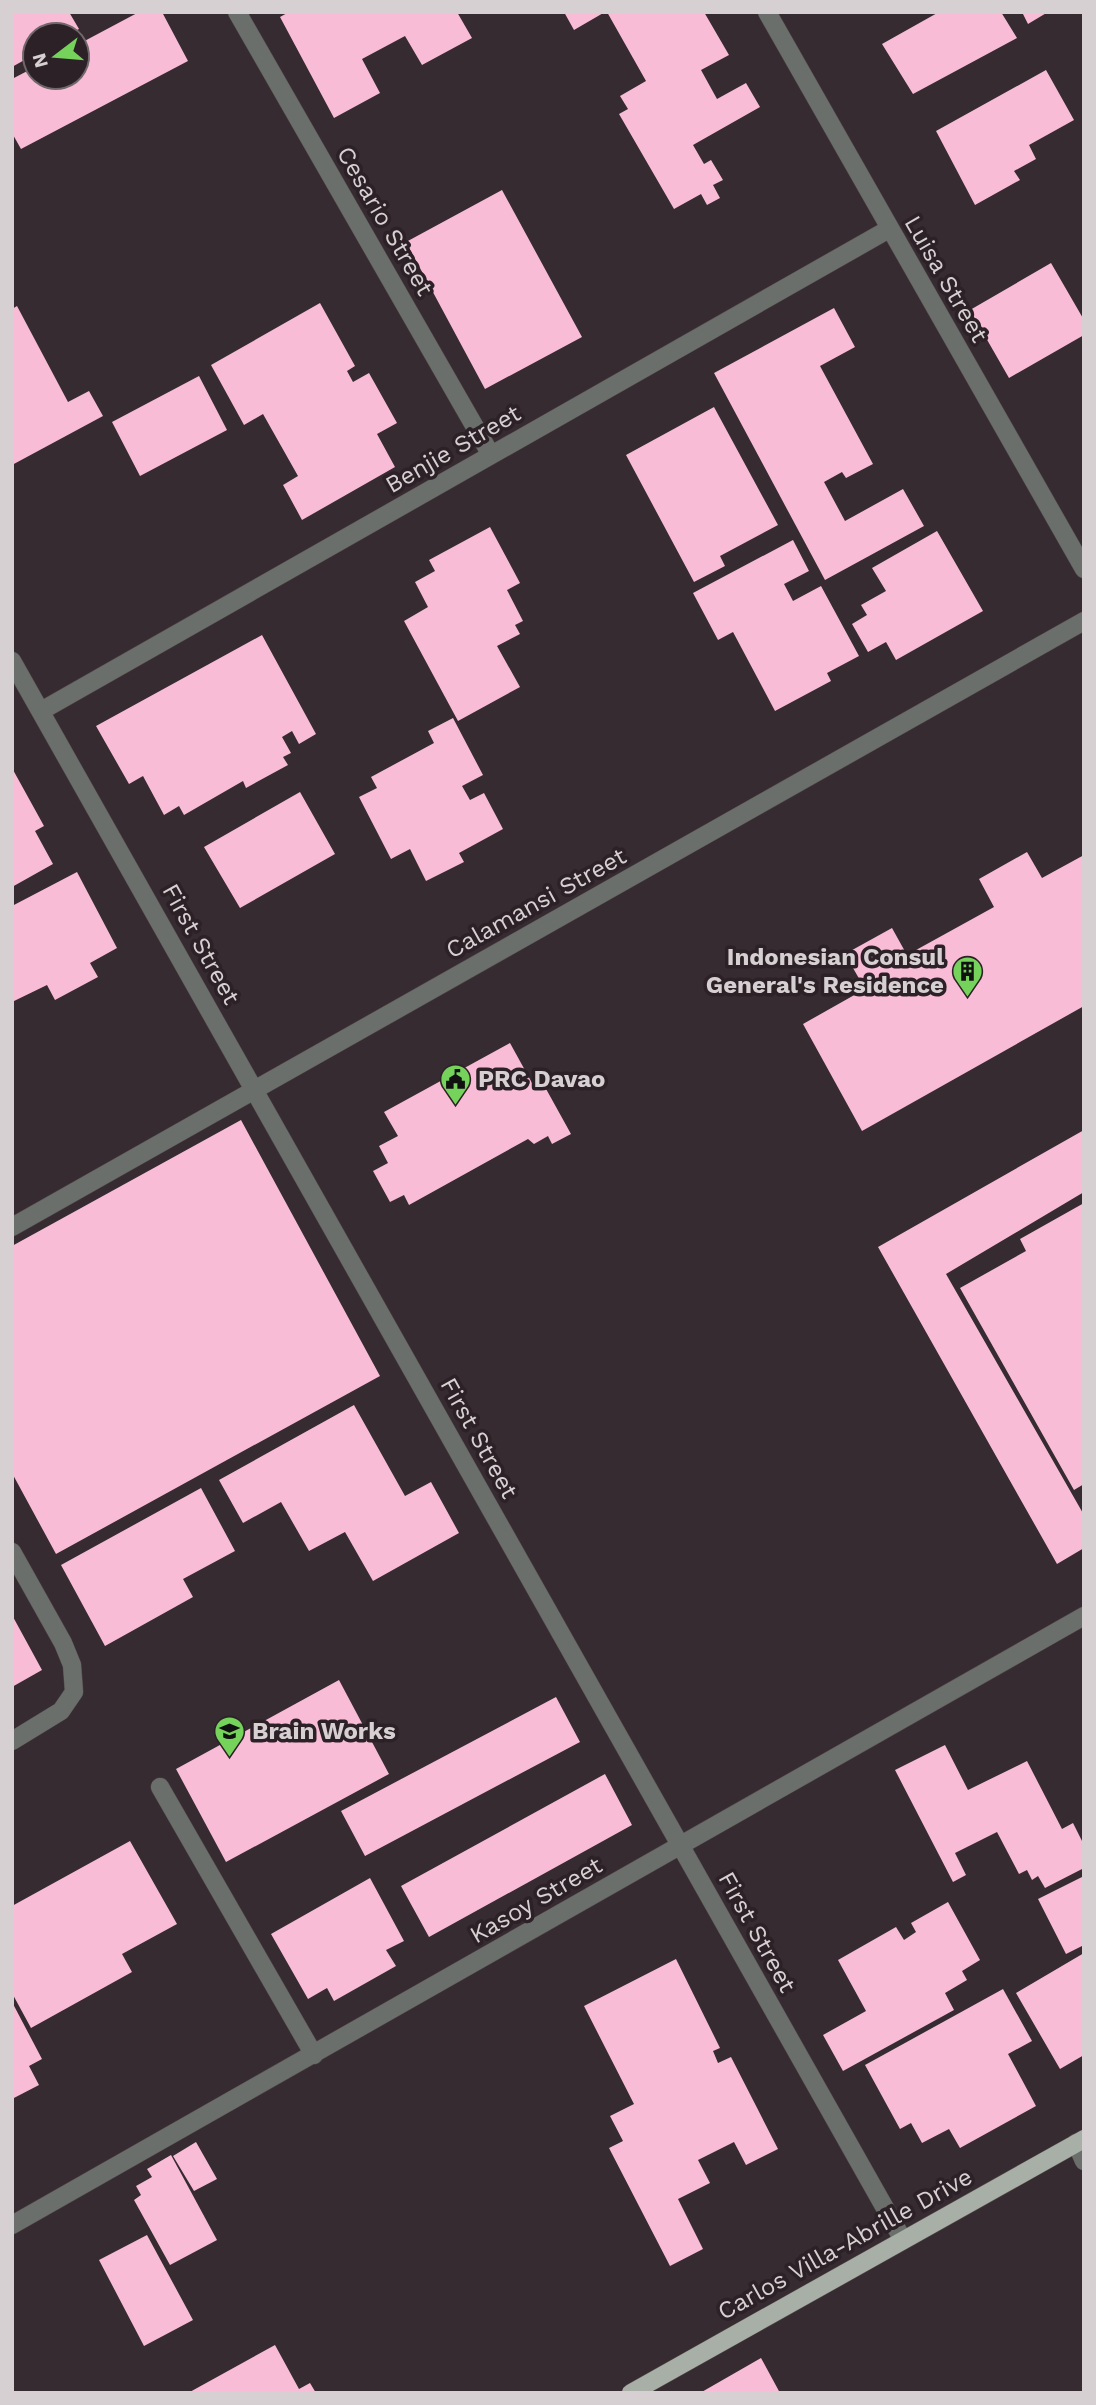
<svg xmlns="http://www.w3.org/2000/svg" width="1096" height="2405" font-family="'Work Sans',sans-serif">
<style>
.building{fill:#f9bcd6}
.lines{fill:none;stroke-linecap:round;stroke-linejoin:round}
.minor-casing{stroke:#53494d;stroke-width:19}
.major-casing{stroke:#53494d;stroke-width:19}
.minor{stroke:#6b6f6b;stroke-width:18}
.major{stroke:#a8afa6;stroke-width:18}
.labels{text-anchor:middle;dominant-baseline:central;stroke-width:7;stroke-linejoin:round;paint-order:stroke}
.street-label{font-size:24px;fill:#d7d0d3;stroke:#2c2126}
.poi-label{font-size:24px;font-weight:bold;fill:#d7d0d3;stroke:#2c2126;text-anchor:start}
</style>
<rect width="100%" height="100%" fill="#362b30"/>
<path class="building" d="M12,12H69L79,29L68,35H35V54L12,67Z
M139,12H162L188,61L21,149L12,133V79L35,67V77H77V45Z
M289,12H457L472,38L422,65L405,36L362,59L380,93L334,118L280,17Z
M564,12H605L574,30Z
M607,12H704L729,55L701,70L717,99L746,83L760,107L693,145L704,164L711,160L723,180L713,185L720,198L707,205L701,194L674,209L619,114L628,109L620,96L646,81Z
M939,12H1001L1017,38L913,94L882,44Z
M1022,12H1048L1028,24Z
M1046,70L1074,120L1029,145L1036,159L1014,171L1020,180L975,205L936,131Z
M502,190L582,337L485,389L406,242Z
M1051,263L1084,320V335L1009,378L970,310Z
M320,303L355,366L347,371L353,382L369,373L397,423L377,434L395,467L302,520L283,485L298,476L263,414L244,425L211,365Z
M17,306L68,402L89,391L103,416L12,465V309Z
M834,308L855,347L820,366L873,464L846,478L842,472L824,482L845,521L903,489L924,526L825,580L714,373Z
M199,376L227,430L140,476L112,422Z
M714,407L778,525L720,556L725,566L694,582L626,455Z
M490,527L520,583L507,590L523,621L515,625L520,634L497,646L520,687L458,721L404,621L428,607L415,582L435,571L429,560Z
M937,531L983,611L896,660L886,642L868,652L852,624L867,615L861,605L886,591L872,568Z
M793,540L809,571L784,584L793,601L821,586L859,656L827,673L831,681L775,711L733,632L718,640L693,593Z
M262,635L316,734L299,744L292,731L282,737L291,753L283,757L288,765L246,788L243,781L184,815L179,806L164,815L143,776L129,784L96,726Z
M453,718L483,775L462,786L470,800L484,793L503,829L459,853L464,862L426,881L410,849L391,859L359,797L377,788L371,777L434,743L428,731Z
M12,768L44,826L35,831L53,864L12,887Z
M300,792L335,854L240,908L204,847Z
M1027,852L1042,878L1084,855V1006L862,1131L803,1024L865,989L845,954L892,928L907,955L994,907L979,879Z
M77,872L117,948L90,963L98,977L55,1000L47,985L12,1002V906Z
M510,1043L532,1083L540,1078L571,1134L552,1144L548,1136L534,1144L528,1139L409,1205L404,1195L390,1202L373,1171L388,1163L379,1146L398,1136L384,1112Z
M241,1120L380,1376L56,1554L12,1473V1246Z
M1084,1130V1192L946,1274L1084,1515V1548L1057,1564L878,1247Z
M1084,1203V1484L1074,1490L960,1288L1026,1251L1020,1239Z
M354,1405L405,1496L431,1482L459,1533L373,1581L345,1532L309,1551L281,1502L243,1523L219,1480Z
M201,1488L235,1551L183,1579L193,1597L105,1646L61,1565Z
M12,1615L42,1670L12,1687Z
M339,1680L389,1774L226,1862L176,1769Z
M556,1697L580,1742L365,1856L341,1811Z
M945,1745L968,1790L1027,1761L1062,1829L1073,1823L1084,1845V1868L1045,1888L1038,1876L1032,1880L1027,1870L1019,1874L997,1832L955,1853L966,1875L953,1882L895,1770Z
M605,1774L632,1825L429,1937L401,1886Z
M130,1841L177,1924L122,1954L132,1972L31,2028L12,1993V1906Z
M1084,1876V1945L1066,1954L1038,1899Z
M370,1878L404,1941L386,1950L396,1966L334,2001L327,1988L308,1999L271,1934Z
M948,1902L980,1960L962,1971L967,1980L945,1993L954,2010L843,2071L823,2035L866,2011L838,1960L896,1927L904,1940L916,1932L911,1923Z
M1084,1953V2055L1060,2069L1016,1993Z
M676,1959L720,2048L713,2051L718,2063L731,2057L778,2149L746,2165L734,2142L698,2160L710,2183L678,2199L703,2249L670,2266L609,2148L623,2141L610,2116L634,2104L584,2006Z
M1003,1989L1032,2041L1008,2054L1036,2106L960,2148L949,2129L922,2143L911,2123L900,2129L865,2065Z
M12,2002L42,2059L29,2066L39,2085L12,2099Z
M196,2142L217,2179L194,2191L173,2156Z
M171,2155L217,2240L170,2265L134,2200L141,2195L136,2186L152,2177L147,2169Z
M147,2235L193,2320L144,2346L99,2260Z
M275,2345L299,2389L310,2383L316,2393H188Z
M761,2358L780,2393H700Z"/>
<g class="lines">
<defs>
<path id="minor" d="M237,12L491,455
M767,12L1084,569
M12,661L903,2240
M41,711L889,229
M12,1227L1084,621
M12,1552L63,1643L72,1665L74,1692L61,1711L12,1741
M160,1787L314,2055
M1076,2143L1084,2161
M12,2225L1084,1616"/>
<path id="major" d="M631,2393L1084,2139"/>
</defs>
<use href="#minor" class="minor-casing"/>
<use href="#major" class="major-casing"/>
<use href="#minor" class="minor"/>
<use href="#major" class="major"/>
</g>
<defs>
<symbol id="building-pin" viewBox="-11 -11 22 30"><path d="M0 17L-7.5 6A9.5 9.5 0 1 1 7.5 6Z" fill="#75d25b" stroke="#2c2126"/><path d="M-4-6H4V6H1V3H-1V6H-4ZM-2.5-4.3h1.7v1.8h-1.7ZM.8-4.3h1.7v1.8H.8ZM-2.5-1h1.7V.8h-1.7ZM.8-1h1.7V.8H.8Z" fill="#111"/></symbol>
<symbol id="civic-pin" viewBox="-11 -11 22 30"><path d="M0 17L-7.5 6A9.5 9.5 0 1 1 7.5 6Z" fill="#75d25b" stroke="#2c2126"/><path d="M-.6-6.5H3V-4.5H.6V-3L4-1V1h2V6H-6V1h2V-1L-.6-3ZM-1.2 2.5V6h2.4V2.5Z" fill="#111"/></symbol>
<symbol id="school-pin" viewBox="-11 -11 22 30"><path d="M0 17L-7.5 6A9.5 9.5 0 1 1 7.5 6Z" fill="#75d25b" stroke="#2c2126"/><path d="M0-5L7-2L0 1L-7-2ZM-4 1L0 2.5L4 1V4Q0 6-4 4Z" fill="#111"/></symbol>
</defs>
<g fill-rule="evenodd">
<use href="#building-pin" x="950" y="954" width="35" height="47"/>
<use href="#civic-pin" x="438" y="1062" width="35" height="47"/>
<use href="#school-pin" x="212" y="1714" width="35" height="47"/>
</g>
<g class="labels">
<g class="street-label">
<text transform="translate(385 221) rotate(60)">Cesario Street</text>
<text transform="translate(946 279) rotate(60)">Luisa Street</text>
<text transform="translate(453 449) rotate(-30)">Benjie Street</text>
<text transform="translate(536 903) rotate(-29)">Calamansi Street</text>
<text transform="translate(201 944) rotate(61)">First Street</text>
<text transform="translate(479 1438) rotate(61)">First Street</text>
<text transform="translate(536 1900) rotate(-30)">Kasoy Street</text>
<text transform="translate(757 1932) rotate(61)">First Street</text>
<text transform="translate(845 2244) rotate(-29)">Carlos Villa-Abrille Drive</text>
</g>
<g class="poi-label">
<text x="944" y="957" text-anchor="end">Indonesian Consul<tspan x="944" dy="28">General's Residence</tspan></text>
<text x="478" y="1079">PRC Davao</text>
<text x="252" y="1731">Brain Works</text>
</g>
</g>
<rect width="1096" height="2405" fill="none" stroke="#d7d0d3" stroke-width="28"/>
<g transform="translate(56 56) rotate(254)"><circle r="33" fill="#2c2126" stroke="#70676b" stroke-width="2"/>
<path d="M0-5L12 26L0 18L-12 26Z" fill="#75d25b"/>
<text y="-10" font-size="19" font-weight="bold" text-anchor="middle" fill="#d7d0d3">N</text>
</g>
</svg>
